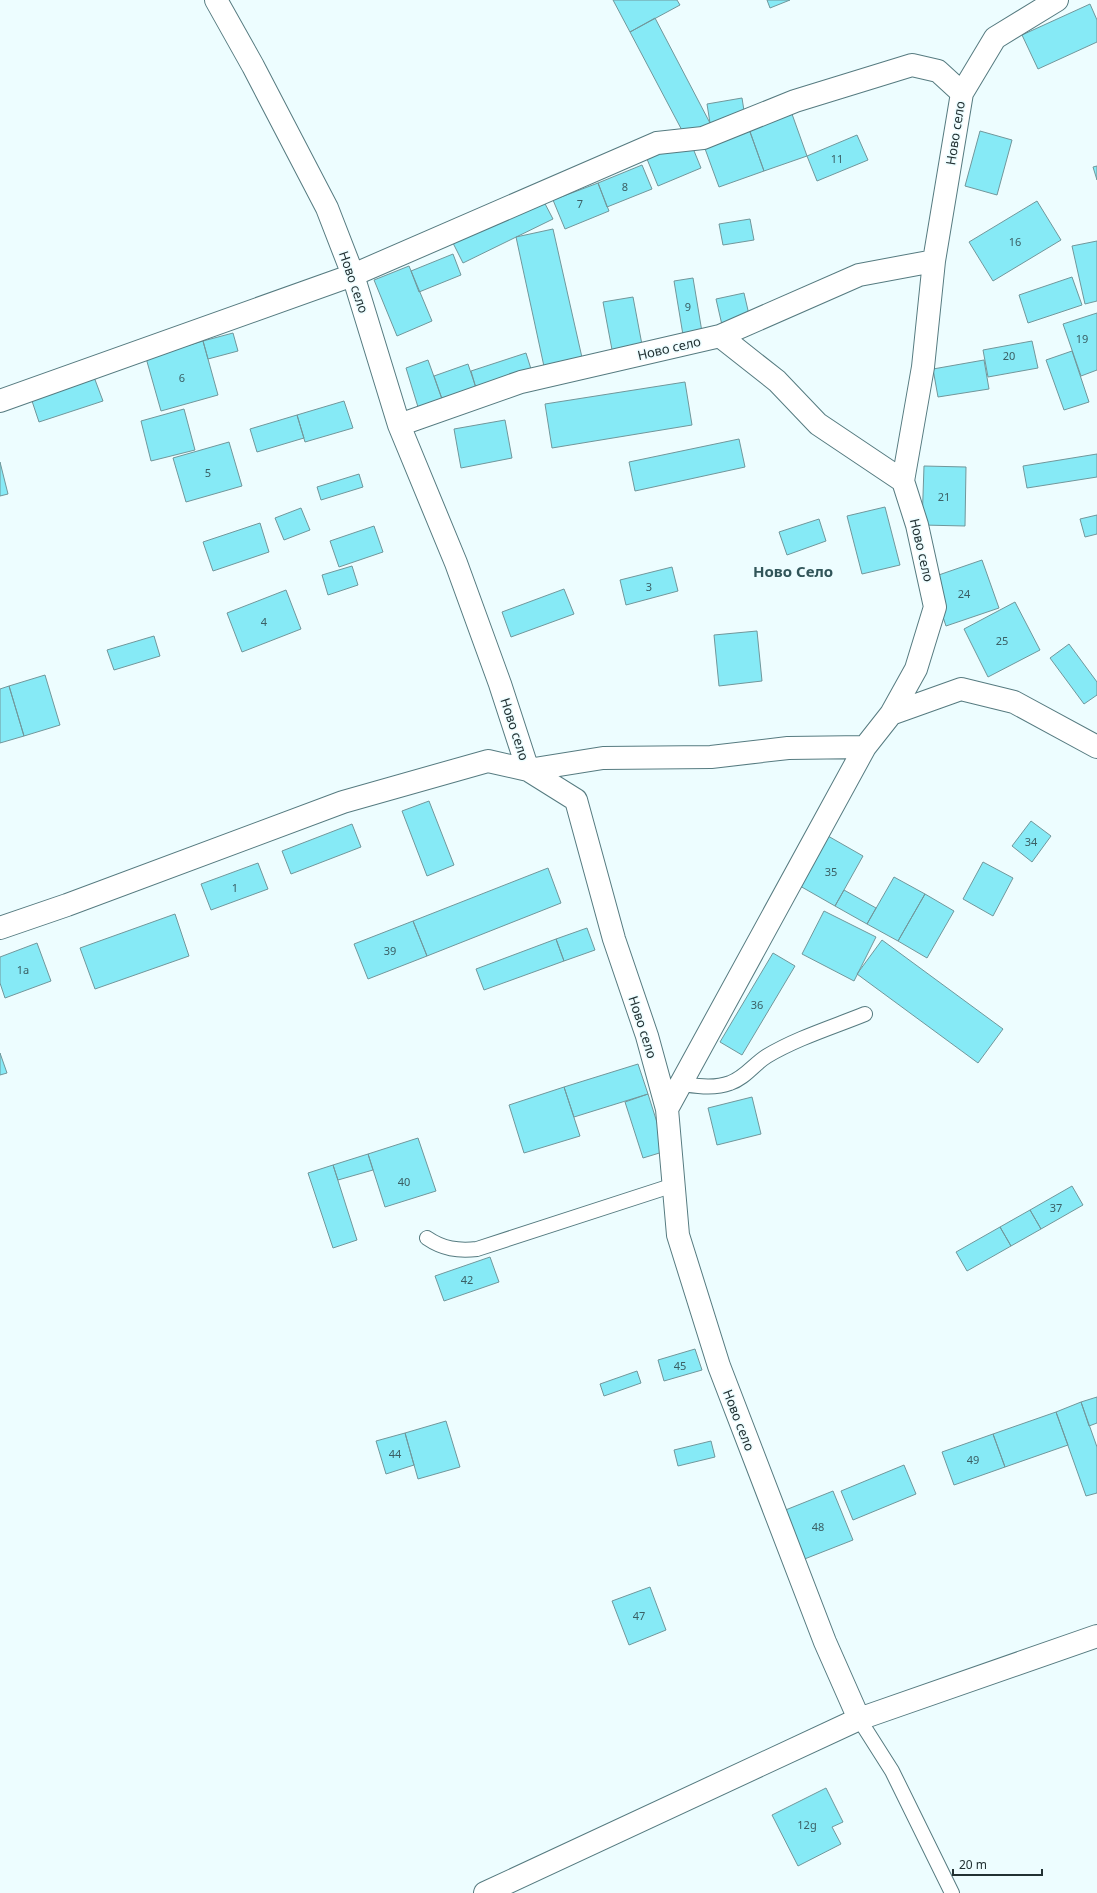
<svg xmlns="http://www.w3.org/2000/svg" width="1097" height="1893" font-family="'Noto Sans',sans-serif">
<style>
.building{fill:#86eaf6;stroke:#71979b}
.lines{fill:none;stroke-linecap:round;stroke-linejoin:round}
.service-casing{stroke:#567b80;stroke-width:16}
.minor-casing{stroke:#567b80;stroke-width:24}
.service{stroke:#fff;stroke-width:14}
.minor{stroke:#fff;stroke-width:22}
.labels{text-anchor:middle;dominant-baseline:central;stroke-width:3;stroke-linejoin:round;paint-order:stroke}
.number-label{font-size:11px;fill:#3b5f64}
.street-label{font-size:13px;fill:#223133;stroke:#edfdff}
.quarter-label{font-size:15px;font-weight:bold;fill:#315559;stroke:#edfdff}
</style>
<rect width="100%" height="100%" fill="#edfdff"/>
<path class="building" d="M613,0H677L680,5L630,32Z
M767,0H790L770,8Z
M1090,4L1097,20V42L1038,69L1022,35Z
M655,18L710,123L685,136L630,32Z
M742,98L745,117L710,123L707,104Z
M792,114L807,156L764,171L749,129Z
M749,129L764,171L719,187L704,146Z
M980,131L1012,140L997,195L965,186Z
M857,135L868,160L817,181L807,156Z
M690,141L701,168L658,186L647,159Z
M642,165L652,189L607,207L598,183Z
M1097,166V180L1093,167Z
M598,183L609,211L565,229L553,200Z
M542,198L553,219L463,263L453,243Z
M1037,201L1061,240L993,281L969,242Z
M750,219L754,240L723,245L719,224Z
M553,229L583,362L545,371L516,237Z
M1097,241V301L1085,304L1072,246Z
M453,254L461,275L419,292L411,271Z
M409,266L432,321L397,336L374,280Z
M1072,277L1082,305L1028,323L1019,295Z
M693,278L702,332L683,335L674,281Z
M744,293L750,319L722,325L716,299Z
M633,297L643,350L613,355L603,302Z
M1097,313V370L1081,376L1063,324Z
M233,333L238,351L208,359L203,341Z
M203,341L218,395L161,411L146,358Z
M1032,341L1038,368L988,377L983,350Z
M1072,351L1089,402L1064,410L1046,360Z
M526,353L531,369L476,388L471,371Z
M428,360L442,399L418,407L406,368Z
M984,360L989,389L938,397L933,369Z
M468,364L476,388L442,399L434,376Z
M94,377L103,401L39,422L31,398Z
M685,382L692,425L552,448L545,404Z
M344,401L353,428L305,442L297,415Z
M184,409L195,450L151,461L141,421Z
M297,415L304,438L257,452L250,429Z
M505,420L512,458L461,468L454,429Z
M739,439L745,467L635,491L629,462Z
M229,442L242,486L186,502L173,458Z
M1097,454V477L1027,488L1023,466Z
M0,462L8,494L0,496Z
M924,466L966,467L965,526L922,525Z
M359,474L363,487L321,500L317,487Z
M885,507L900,565L862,574L847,516Z
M301,508L310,530L284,540L275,518Z
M1097,515V534L1085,537L1080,519Z
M819,519L826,541L787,555L779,532Z
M260,523L269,552L213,571L203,542Z
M374,526L383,552L339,567L330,541Z
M982,560L999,608L946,626L930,578Z
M352,566L358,585L328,595L322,575Z
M672,567L678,591L626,605L620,580Z
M564,589L574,614L511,637L502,612Z
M286,590L301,629L242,652L227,613Z
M1015,602L1040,650L988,677L964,629Z
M757,631L762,681L719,686L714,635Z
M154,636L160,656L114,670L107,650Z
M1069,644L1097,682V695L1084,704L1050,658Z
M45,675L60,725L24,736L9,686Z
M9,686L24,736L0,743V689Z
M429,801L454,865L427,876L402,811Z
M1031,821L1051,836L1032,862L1012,846Z
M352,824L361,847L291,874L282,851Z
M828,836L863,856L835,906L800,886Z
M983,862L1013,878L993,916L963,899Z
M258,863L268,889L211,910L201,884Z
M548,868L561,903L427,956L413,921Z
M894,877L925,894L898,941L867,924Z
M844,890L876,908L867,924L835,906Z
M925,894L954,911L927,958L898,941Z
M824,911L876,937L854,981L802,954Z
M175,914L189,956L95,989L80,948Z
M413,921L427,956L368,979L354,944Z
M587,928L595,950L564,961L556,939Z
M556,939L564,961L484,990L476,969Z
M882,940L1003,1029L978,1063L857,974Z
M37,943L51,981L5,998L0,983V957Z
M773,953L795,966L742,1055L720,1042Z
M0,1053L7,1073L0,1075Z
M638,1064L648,1094L574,1117L564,1087Z
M564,1087L580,1136L524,1153L509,1105Z
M648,1094L666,1151L643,1158L625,1102Z
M752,1097L761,1134L717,1145L708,1108Z
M418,1138L436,1191L385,1207L368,1154Z
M368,1154L373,1170L338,1180L333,1165Z
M333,1165L357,1240L333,1248L308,1173Z
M1072,1186L1083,1205L1041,1229L1030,1210Z
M1030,1210L1041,1229L1011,1246L1000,1227Z
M1000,1227L1011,1246L967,1271L956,1252Z
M490,1257L499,1282L444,1301L435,1276Z
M695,1349L702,1370L664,1381L658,1360Z
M637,1371L641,1383L604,1396L600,1384Z
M1097,1397V1423L1089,1426L1081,1402Z
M1081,1402L1097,1447V1493L1086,1496L1056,1412Z
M1056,1412L1068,1445L1005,1467L993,1434Z
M446,1421L460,1467L418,1479L405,1433Z
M405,1433L414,1465L386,1474L376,1441Z
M993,1434L1005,1467L954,1485L942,1452Z
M711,1441L715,1457L678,1466L674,1450Z
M904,1465L916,1494L853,1520L841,1491Z
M833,1491L853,1540L802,1560L783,1511Z
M650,1587L666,1630L629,1645L612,1601Z
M826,1788L843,1822L832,1827L841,1844L798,1866L772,1815Z"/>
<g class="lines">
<defs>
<path id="service" d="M681,1084C697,1086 714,1089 730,1083C745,1078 754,1064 767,1056C797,1038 833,1027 865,1014
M427,1238C443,1249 458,1251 477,1249L674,1185
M859,1719L892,1771L952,1893"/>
<path id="minor" d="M216,0L253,66L327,208L353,275L399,425L456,563L500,684L528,770L576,800L614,939L647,1036L667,1109L678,1235L719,1366L825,1642L859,1719
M720,336L777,381L818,424L903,481
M0,401L353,275L657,143L703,138L795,101L912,65L938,71L962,93
M399,425L521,382L720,336L859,275L934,261
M891,714L961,689L1014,702L1097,747
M0,928L67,905L343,802L488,761L528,770L603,758L711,757L788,748L865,747
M667,1109L865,747L891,714L916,669L935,607L917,525L903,481L923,367L934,261L962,93L995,38L1057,0
M485,1893L859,1719L1097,1636"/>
</defs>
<use href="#service" class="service-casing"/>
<use href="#minor" class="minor-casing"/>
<use href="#service" class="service"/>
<use href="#minor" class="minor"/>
</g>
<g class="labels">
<g class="number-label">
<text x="837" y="158">11</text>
<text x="625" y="186">8</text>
<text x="580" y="203">7</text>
<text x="1015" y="241">16</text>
<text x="688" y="306">9</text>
<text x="1082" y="338">19</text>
<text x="1009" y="355">20</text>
<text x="182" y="377">6</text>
<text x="208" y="472">5</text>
<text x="944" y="496">21</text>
<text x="649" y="586">3</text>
<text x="964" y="593">24</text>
<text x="264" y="621">4</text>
<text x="1002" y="640">25</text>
<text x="1031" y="841">34</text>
<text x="831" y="871">35</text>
<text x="235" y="887">1</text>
<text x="390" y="950">39</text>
<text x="23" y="969">1a</text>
<text x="757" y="1004">36</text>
<text x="404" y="1181">40</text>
<text x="1056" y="1207">37</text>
<text x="467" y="1279">42</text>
<text x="680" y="1365">45</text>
<text x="395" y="1453">44</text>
<text x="973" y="1459">49</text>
<text x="818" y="1526">48</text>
<text x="639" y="1615">47</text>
<text x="807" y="1824">12g</text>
</g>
<g class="street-label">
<text transform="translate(955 133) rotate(-81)">Ново село</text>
<text transform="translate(354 282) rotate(71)">Ново село</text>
<text transform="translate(669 348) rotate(-13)">Ново село</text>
<text transform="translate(922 550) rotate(77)">Ново село</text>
<text transform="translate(515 729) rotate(72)">Ново село</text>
<text transform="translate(643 1027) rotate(72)">Ново село</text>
<text transform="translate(739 1420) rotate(69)">Ново село</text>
</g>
<g class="quarter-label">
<text x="793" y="571">Ново Село</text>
</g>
</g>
<path d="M953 1869v6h89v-6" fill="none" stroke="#223133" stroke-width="2"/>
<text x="959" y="1869" font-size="12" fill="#223133" stroke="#edfdff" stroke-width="3" paint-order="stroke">20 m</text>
</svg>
